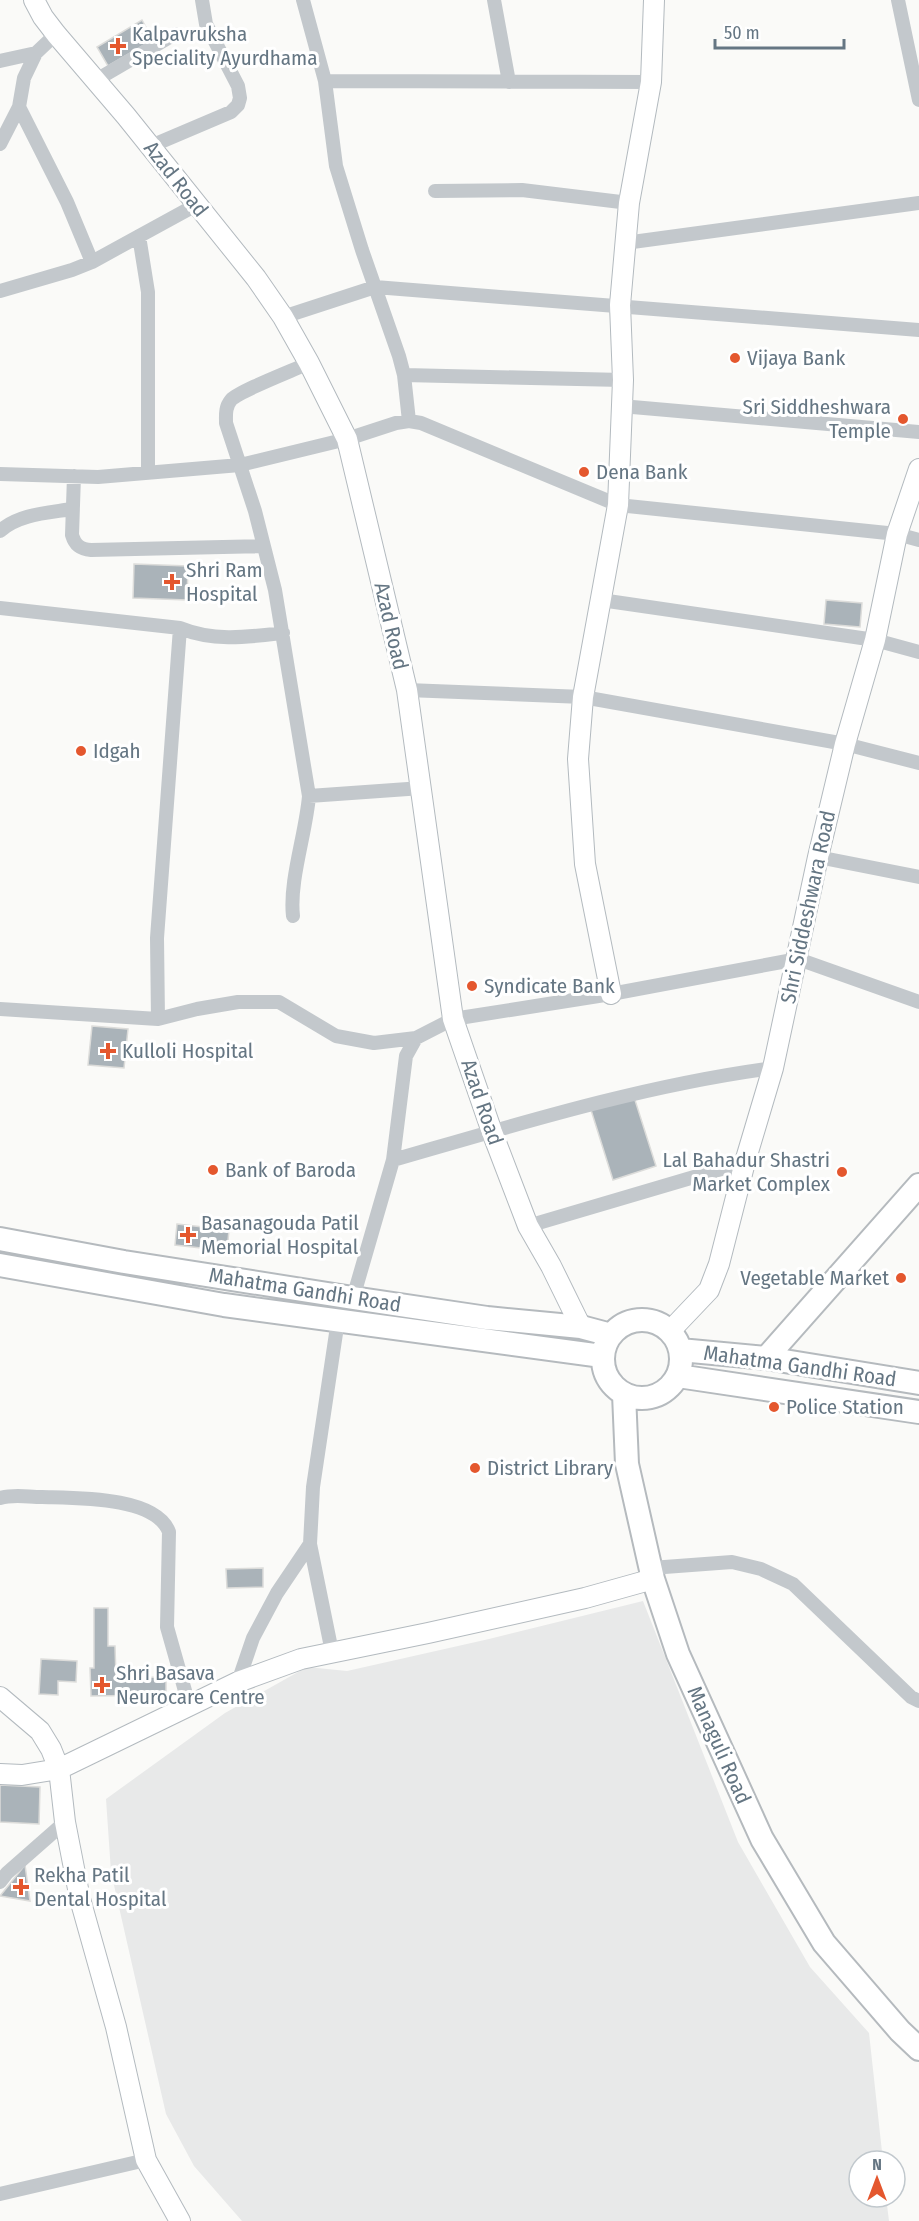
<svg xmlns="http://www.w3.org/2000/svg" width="919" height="2221" font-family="'Fira Sans Condensed',sans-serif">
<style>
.built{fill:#e8e9e9}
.building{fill:#aab3b9;stroke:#dcdcda;stroke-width:1.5}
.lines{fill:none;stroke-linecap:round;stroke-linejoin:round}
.secondary-casing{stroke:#b3babf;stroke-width:22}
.primary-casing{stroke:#b5babe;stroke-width:26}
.street{stroke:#c3c8cc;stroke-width:14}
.secondary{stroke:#fff;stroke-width:20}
.primary{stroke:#fff;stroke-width:22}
.poi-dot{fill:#e4572e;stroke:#fff;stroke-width:2}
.labels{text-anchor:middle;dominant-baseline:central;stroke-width:6;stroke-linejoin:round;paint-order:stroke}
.poi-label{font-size:21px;fill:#657683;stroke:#fff;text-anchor:start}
.street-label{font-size:21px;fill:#657683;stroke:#fff}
</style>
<rect width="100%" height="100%" fill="#fafaf8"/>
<path class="built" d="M643,1601L738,1842L810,1967L869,2033L883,2161H859V2197H886L889,2221H242L194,2166L166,2114L111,1872L106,1799L225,1713L307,1667L347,1671L489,1639Z"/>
<path class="building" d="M142,20L153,40L108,66L97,47Z
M134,564L188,566L187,600L133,598Z
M826,600L862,603L860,627L824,624Z
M92,1026L128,1029L124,1068L88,1065Z
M634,1097L656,1166L613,1180L591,1110Z
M177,1224L229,1230L227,1251L175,1245Z
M263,1568V1587L227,1588L226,1569Z
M94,1608H108V1646H115L116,1678L166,1677V1695L91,1696L90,1668H94Z
M41,1659L77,1661L76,1682L58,1681V1695L39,1694Z
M0,1785L40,1787L39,1824L0,1822Z
M25,1865L30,1901L0,1896Z"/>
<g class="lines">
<defs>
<path id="secondary" d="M34,0L43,17L56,34L126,116L256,278L283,317L309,363L347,439L407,690L453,1019L492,1132L528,1226L551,1266L581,1327
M611,994L585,864L578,759L583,697L618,505L623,380L620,305L629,203L651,82L654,0
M670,1331L709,1290L719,1264L745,1162L773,1068L818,857L845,744L875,640L897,534L919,469
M0,1697L40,1731L51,1749L59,1769L65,1822L80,1899L116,2027L146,2160L180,2221
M0,1774L22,1775L59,1769L238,1682L301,1659L428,1633L585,1598L653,1579"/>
<path id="primary" d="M0,1239L124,1262L353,1298L487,1318L581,1327L611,1335
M0,1265L224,1305L602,1356
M603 1359a39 39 0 1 1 78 0a39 39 0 1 1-78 0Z
M680,1350L766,1358L919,1383
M766,1358L919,1185
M678,1376L919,1412
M624,1394L627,1464L653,1579L678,1654L762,1839L824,1943L900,2031L919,2049"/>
</defs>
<use href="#secondary" class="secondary-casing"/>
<use href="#primary" class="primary-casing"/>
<path class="street" d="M303,0L325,81L336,166L362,250L399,356L404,375L409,421
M494,0L509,82
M898,0L919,100
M0,61L36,53
M96,80L175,34
M325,81L651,82
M19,107L67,202L92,262
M0,144L19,107L24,78L36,53L56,34
M151,146L231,112L238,105L240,98L238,86L206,24L202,0
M435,191L522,190L629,203
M139,236L148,292V473
M625,243L919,203
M0,291L72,270L92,262L196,205
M283,317L375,287L919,330
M404,375L623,380
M621,406L919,432
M0,474L98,477L240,465L347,439L396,423L409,421L421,423L618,505L897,534L919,540
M74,476L72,535C75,545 80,549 91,550L264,546
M0,531C19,514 48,513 72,509
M601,600L875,640L919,652
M0,608L180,628C214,642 248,637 283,633
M407,690L583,697L845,744L919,763
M309,796L422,788
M818,857L919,877
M293,916C289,881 306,833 309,796L275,590L255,511L226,423C226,415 225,407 231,400C239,391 294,370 309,363
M0,1009L158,1019L197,1009L238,1002H279L336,1036L374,1043L416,1038L453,1019L611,994L798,959L919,1002
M158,1019L157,938L180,628
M393,1160C518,1124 644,1085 773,1068
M528,1226L745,1162
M353,1298L393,1160L406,1056L416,1038
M0,1498C13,1494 28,1497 42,1497C74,1498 156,1496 169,1532L167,1627L189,1705
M651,1568L732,1562L761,1569L793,1584L911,1697L919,1701
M332,1652L310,1544L313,1487L338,1320
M238,1682L253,1638L277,1593L310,1544
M0,1882L7,1873L65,1822
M0,2194L146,2160"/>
<use href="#secondary" class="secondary"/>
<use href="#primary" class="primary"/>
</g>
<g class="poi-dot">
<path d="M115 37h6v6h6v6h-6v6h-6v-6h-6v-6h6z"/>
<circle cx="735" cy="358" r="6"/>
<circle cx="903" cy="419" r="6"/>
<circle cx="584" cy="472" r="6"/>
<path d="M169 573h6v6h6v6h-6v6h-6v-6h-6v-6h6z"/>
<circle cx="81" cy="751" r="6"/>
<circle cx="472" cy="986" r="6"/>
<path d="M105 1042h6v6h6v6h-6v6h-6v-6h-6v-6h6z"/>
<circle cx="213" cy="1170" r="6"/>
<circle cx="842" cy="1172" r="6"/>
<path d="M185 1226h6v6h6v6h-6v6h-6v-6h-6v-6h6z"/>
<circle cx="901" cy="1278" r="6"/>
<circle cx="774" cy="1407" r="6"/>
<circle cx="475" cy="1468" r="6"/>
<path d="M99 1676h6v6h6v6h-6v6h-6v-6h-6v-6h6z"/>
<path d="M18 1878h6v6h6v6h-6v6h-6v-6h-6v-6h6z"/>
</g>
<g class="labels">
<g class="poi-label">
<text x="132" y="34">Kalpavruksha<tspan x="132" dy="24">Speciality Ayurdhama</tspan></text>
<text x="747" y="358">Vijaya Bank</text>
<text x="891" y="407" text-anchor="end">Sri Siddheshwara<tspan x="891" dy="24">Temple</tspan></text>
<text x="596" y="472">Dena Bank</text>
<text x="186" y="570">Shri Ram<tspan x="186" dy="24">Hospital</tspan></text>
<text x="93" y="751">Idgah</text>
<text x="484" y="986">Syndicate Bank</text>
<text x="122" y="1051">Kulloli Hospital</text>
<text x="830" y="1160" text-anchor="end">Lal Bahadur Shastri<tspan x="830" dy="24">Market Complex</tspan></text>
<text x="225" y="1170">Bank of Baroda</text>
<text x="201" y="1223">Basanagouda Patil<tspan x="201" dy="24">Memorial Hospital</tspan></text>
<text x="889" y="1278" text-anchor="end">Vegetable Market</text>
<text x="786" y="1407">Police Station</text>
<text x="487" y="1468">District Library</text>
<text x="116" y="1673">Shri Basava<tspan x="116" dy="24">Neurocare Centre</tspan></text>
<text x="34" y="1875">Rekha Patil<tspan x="34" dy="24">Dental Hospital</tspan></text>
</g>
<g class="street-label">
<text transform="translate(176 179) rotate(52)">Azad Road</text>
<text transform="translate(391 626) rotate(77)">Azad Road</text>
<text transform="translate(808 907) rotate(-78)">Shri Siddeshwara Road</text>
<text transform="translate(482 1102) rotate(71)">Azad Road</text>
<text transform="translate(305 1290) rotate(9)">Mahatma Gandhi Road</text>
<text transform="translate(800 1366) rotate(8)">Mahatma Gandhi Road</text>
<text transform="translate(719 1745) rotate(66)">Managuli Road</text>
</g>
</g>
<g transform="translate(877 2179)"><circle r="28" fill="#ffffff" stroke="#c1c8cd" stroke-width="1.5"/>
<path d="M0-4.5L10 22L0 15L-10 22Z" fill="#e4572e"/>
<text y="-9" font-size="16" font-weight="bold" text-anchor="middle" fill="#657683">N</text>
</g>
<path d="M715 39v9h129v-9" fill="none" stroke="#657683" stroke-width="3"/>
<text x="724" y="39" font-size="18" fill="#657683" stroke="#ffffff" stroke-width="4.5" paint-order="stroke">50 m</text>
</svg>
